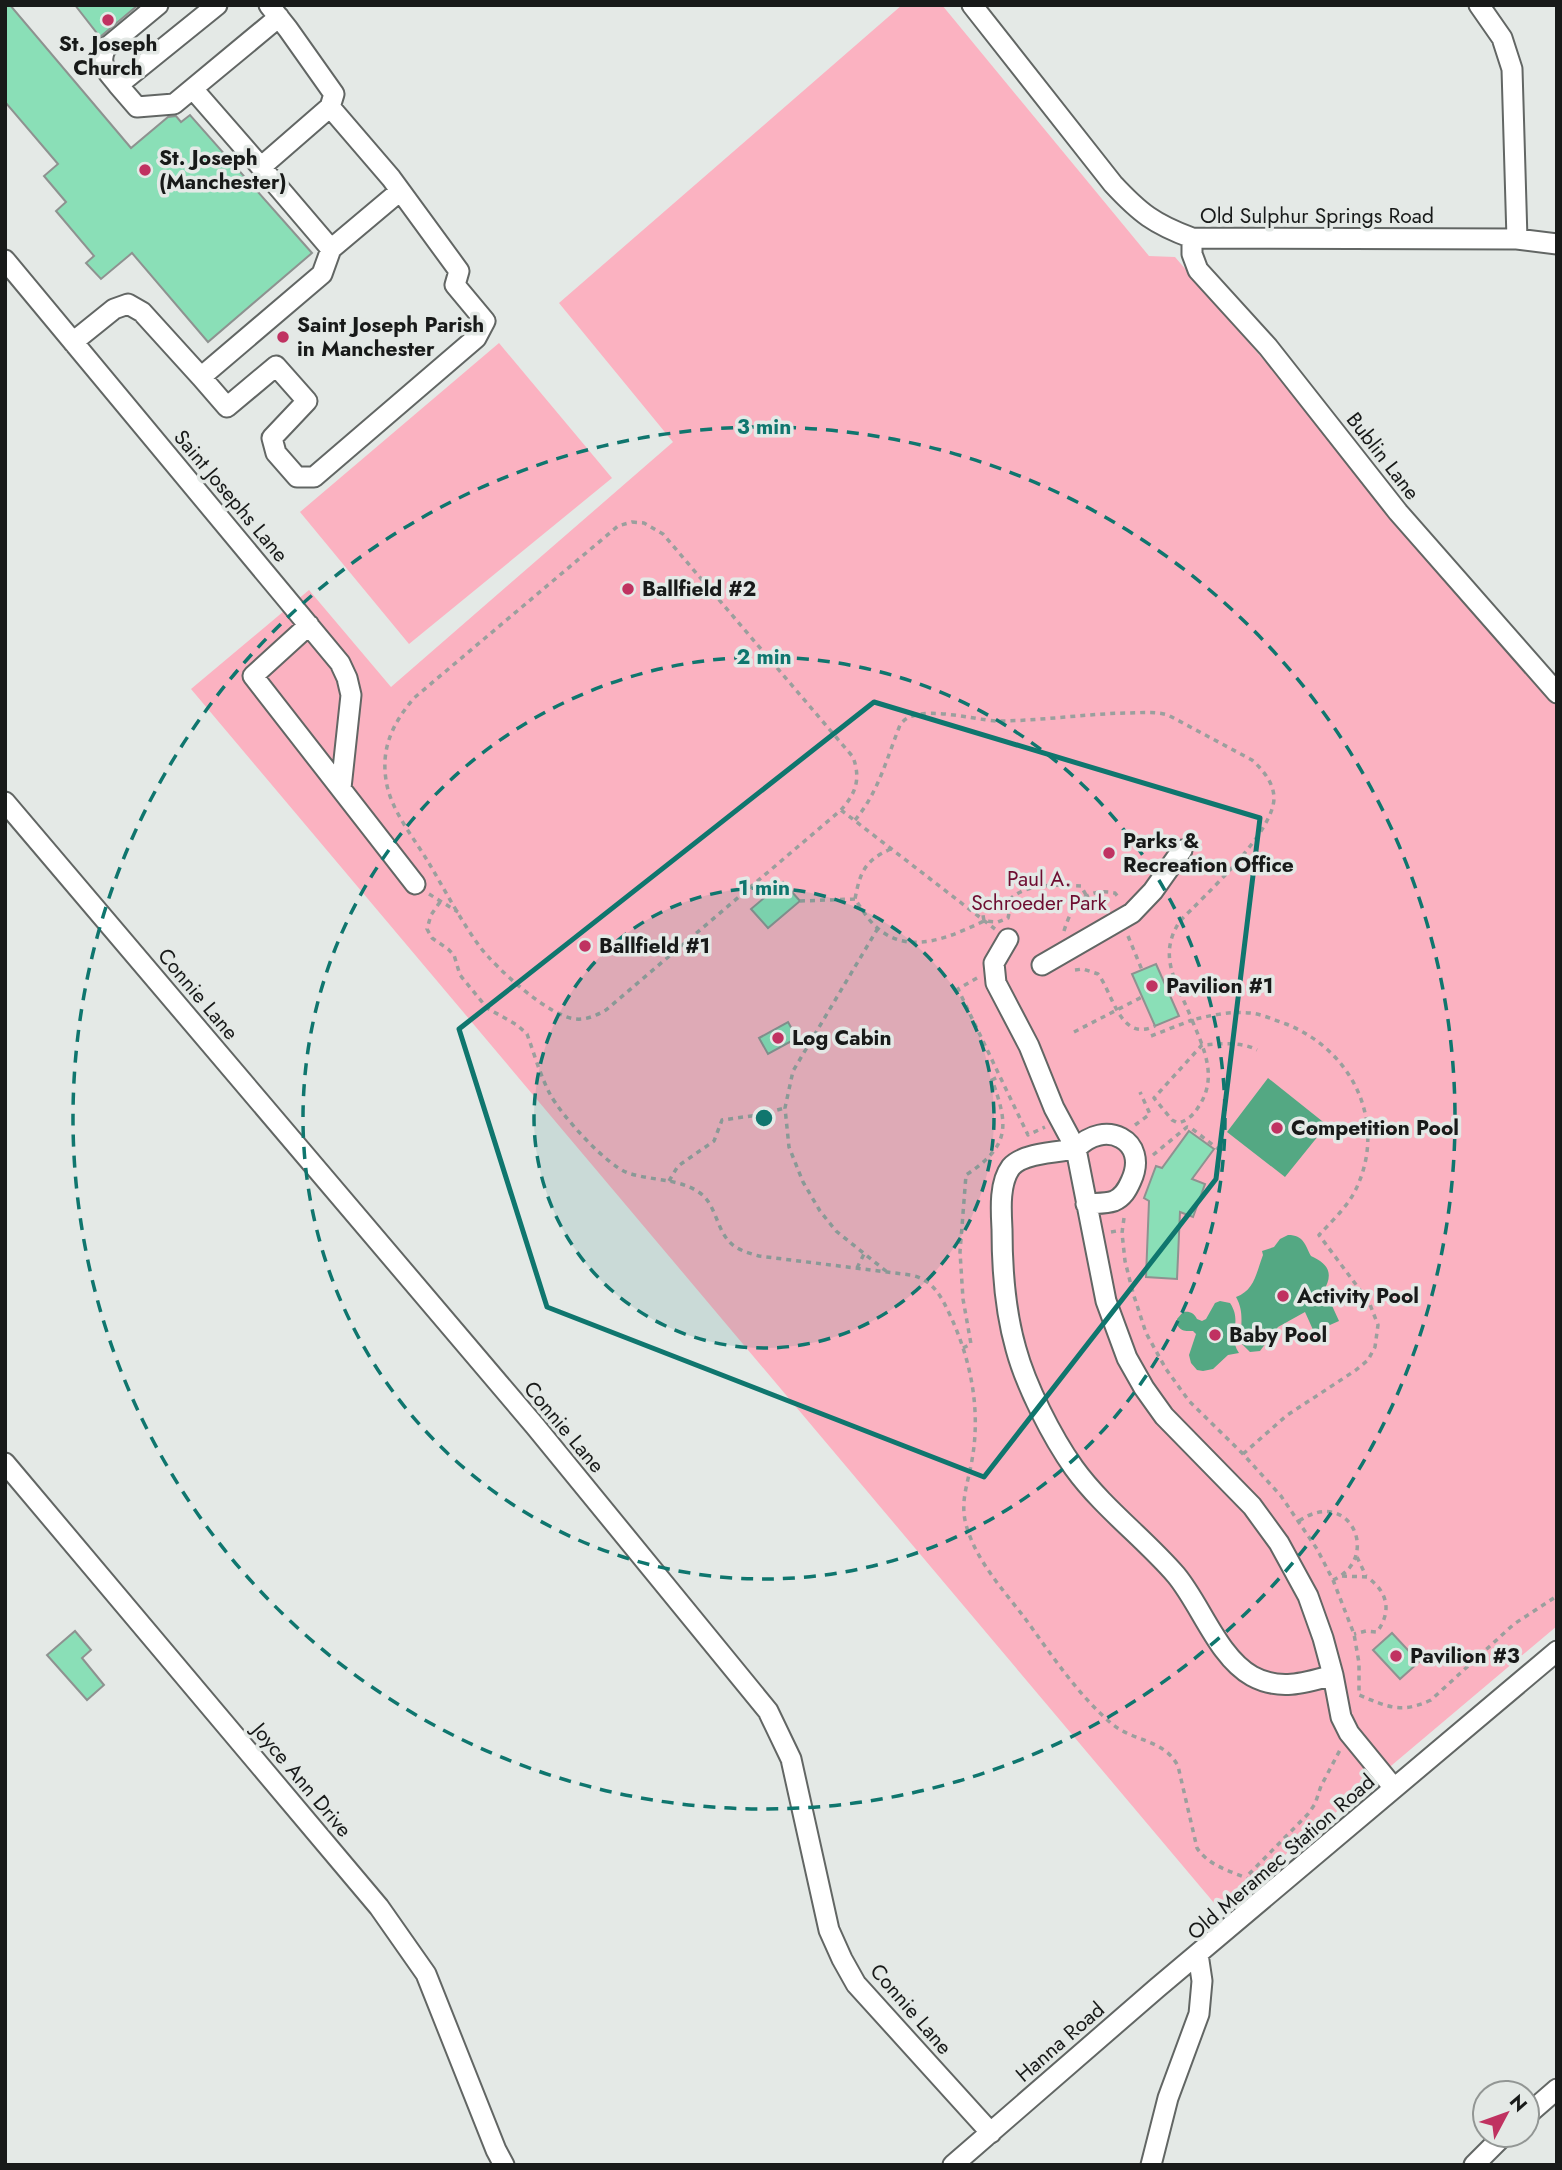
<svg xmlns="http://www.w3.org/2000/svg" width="1562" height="2170" font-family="Jost,sans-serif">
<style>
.green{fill:#fbb2c1}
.water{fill:#54a883}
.building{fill:#8adfb7;stroke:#8e9290;stroke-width:2}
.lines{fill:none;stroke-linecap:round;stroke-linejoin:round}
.minor-casing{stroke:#626664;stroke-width:23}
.path{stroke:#9b9f9d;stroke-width:3.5;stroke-dasharray:5 5;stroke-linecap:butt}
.minor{stroke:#fff;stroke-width:19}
.marked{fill:none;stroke:#0f766e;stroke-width:5;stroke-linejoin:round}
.ring{fill:none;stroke:#0f766e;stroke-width:3.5;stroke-dasharray:12 9}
.poi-dot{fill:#c03261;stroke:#e4e9e6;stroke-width:2.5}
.labels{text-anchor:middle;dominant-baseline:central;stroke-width:7;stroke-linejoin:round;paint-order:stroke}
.poi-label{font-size:21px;font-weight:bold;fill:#181a19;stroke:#e4e9e6;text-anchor:start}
.street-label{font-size:21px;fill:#181a19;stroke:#e4e9e6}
.park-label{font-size:21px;fill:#6e0d31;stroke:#e4e9e6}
.centre{fill:#0f766e;stroke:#e4e9e6;stroke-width:3.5}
.ring-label{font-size:21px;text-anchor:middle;font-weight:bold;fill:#0f766e;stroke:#e4e9e6;stroke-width:7;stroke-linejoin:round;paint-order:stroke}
</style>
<rect width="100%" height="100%" fill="#e4e9e6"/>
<path class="green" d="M902,5H942L1149,256L1175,257L1557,700V1626L1220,1910L191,689L309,590L391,687L673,442L559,303Z
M499,343L612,478L409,644L300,512Z"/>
<path class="water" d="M1268,1078L1327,1125L1285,1177L1227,1132Z
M1288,1235C1304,1235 1305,1245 1311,1256C1329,1264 1334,1274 1323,1292L1329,1299L1339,1321L1314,1332L1305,1312L1278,1327L1260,1351L1250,1352L1241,1343C1240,1326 1245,1313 1236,1297C1255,1290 1256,1273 1263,1255L1262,1251L1274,1247L1280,1239Z
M1220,1301L1230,1303C1243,1322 1227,1336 1239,1353L1228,1355L1213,1369L1203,1371L1197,1370L1191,1363L1189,1355L1196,1334L1193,1331C1185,1331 1182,1332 1177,1325V1319L1183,1312C1190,1311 1194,1313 1197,1319L1202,1321L1206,1319L1215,1303Z"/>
<path class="building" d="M5,5H10L131,148L168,117L176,116L181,122L190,115L312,253L208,342L132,253L101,279L86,263L94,256L56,211L66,202L44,176L58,164L5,102Z
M75,5H138L100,37Z
M783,882L800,901L768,928L751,909Z
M1156,964L1179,1016L1155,1026L1132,974Z
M788,1022L797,1038L768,1054L759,1038Z
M1189,1131L1214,1149L1192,1179L1205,1184L1193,1217L1180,1212L1177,1279L1146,1277L1149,1201L1144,1198L1156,1166L1162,1168Z
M75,1631L91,1650L82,1658L104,1685L87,1700L47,1655Z
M1392,1633L1419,1662L1400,1679L1373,1650Z"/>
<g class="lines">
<defs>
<path id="minor" d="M217,5L118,85L137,107L174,104L279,17
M972,5L1113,184C1140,213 1154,224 1192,238L1517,239L1557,244
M1479,5L1502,38L1512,69L1517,239
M118,85C108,72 97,64 106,48L158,5
M193,89L261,167
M1192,238V254L1198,270L1268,347L1398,512L1557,693
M331,249L400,191
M5,260L340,663L347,678L351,695L341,788
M73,342L114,309L128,304L142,312L201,377L322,274L331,249L261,167L330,107L334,94L288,29L269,5
M201,377L227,407L276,366L307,401L272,438L276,453L297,477H314L476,338L485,321L455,285L459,271L391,178L330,107
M309,625L253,676L415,884
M5,802L535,1426L768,1711L791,1759L829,1930L842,1959L856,1984L991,2133
M1008,939L994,963L996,983L1029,1046L1054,1108L1076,1149L1106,1301L1127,1358L1144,1388L1164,1416L1252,1506L1279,1543L1308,1596L1323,1638L1333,1675L1341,1717L1349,1733L1394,1788
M1042,965L1132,913L1153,891L1182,850
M1086,1204C1095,1203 1105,1204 1114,1201C1123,1197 1127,1190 1131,1181C1150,1140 1104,1118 1076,1149C1058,1152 1023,1153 1011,1167C999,1183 1001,1210 1002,1229C1002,1269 1005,1311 1016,1349C1026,1386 1052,1437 1074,1468C1103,1508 1144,1538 1176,1575C1201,1605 1218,1657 1252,1676C1279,1691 1305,1683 1333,1675
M5,1463L379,1907L426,1974L496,2150L504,2165
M1527,2115L1557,2089
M953,2165L1157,1988L1557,1651
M1151,2165L1168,2098L1199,2014L1202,1981L1198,1954
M1474,2165L1504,2135"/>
</defs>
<use href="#minor" class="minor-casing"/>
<path class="path" d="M632,522L644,523L663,534L853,757C861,779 856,793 841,810L606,1010C597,1015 587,1020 576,1019C549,1017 496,968 480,947C461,921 446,892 430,865C415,839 390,810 386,780C381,747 393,723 414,698L618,526Z
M841,810L995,929
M855,820C878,793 887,758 900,725C915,702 972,720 997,721C1040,721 1083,714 1126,713C1140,713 1154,711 1168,715L1252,760C1263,770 1273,782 1274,797C1275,832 1204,896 1180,921C1156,957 1178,984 1192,1020L1151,1036
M891,849C865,860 860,872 855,899C863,911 871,925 884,933C915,954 954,935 984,921
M757,882L767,895
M429,894L458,912
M800,901L855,899
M1008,901L997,896L987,899L982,909L984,921L998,922L1008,918L1010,909L1008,901C1026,882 1057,885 1081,886L1086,895
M440,902L431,915L427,929L432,938L448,949L454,955L460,975L487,1008L517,1025L527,1034C534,1053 540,1075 550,1094C561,1115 606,1165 628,1173C652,1181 679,1178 700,1193C715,1204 716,1225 727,1239C734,1249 748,1253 759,1256L911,1275C933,1280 941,1296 950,1315C971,1360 981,1410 972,1460C968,1484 959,1503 967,1528C977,1561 1003,1590 1024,1617C1051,1654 1077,1694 1112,1724C1134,1742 1164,1739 1178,1766L1197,1848C1208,1865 1229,1871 1247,1878
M878,928L793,1071L785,1108L789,1147L803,1182L820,1211L836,1231L886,1271
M1064,931C1072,904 1086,887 1115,893L1119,898
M1128,936L1142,970
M1075,970L1083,969L1098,974C1113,993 1120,1043 1155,1026
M977,978L958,989L1028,1135L1045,1127
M1074,1032L1142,997
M1135,1125L1150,1114L1140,1092
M1153,1155L1187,1127L1191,1128L1222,1152
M669,1181L678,1166L714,1141L722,1120L758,1115L785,1108
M1124,1218L1122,1233L1125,1261L1133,1293L1146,1333L1166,1369L1189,1401L1243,1454L1281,1496L1317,1549L1333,1580L1354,1634L1359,1663V1695C1388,1707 1401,1714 1431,1700L1514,1624L1557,1596
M1111,1232L1122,1230
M857,1268L864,1254
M963,1348L971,1344L963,1299L960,1252L966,1175C1010,1146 1009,1126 992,1080L1000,1076
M1243,1454L1286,1416L1356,1370L1368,1360L1375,1347L1378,1325L1369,1302L1319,1235C1332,1221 1348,1206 1356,1189C1388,1122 1352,1050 1286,1024C1274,1020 1262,1014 1250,1013C1230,1011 1212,1015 1192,1020C1204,1049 1218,1077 1199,1106C1194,1114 1189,1120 1178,1123L1172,1120L1154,1098L1202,1045C1220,1044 1240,1041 1257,1050
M1299,1521C1350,1486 1382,1558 1333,1580
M1357,1557L1366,1576
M1342,1576L1367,1577C1388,1592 1392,1611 1377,1632L1366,1631L1354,1634
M1249,1874L1308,1814L1315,1804L1321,1786L1340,1750"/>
<use href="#minor" class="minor"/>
</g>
<path class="marked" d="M874,702L1260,818L1216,1179L984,1477L547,1307L459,1029Z"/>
<circle cx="764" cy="1118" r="230" fill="#0f766e" fill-opacity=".12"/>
<g class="ring">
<circle cx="764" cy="1118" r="230"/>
<circle cx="764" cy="1118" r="461"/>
<circle cx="764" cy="1118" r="691"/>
</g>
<g class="poi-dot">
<circle cx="108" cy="20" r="7"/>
<circle cx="145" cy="170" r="7"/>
<circle cx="283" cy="337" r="7"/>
<circle cx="628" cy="589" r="7"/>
<circle cx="1109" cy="853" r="7"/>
<circle cx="585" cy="946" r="7"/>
<circle cx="1152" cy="986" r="7"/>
<circle cx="778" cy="1038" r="7"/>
<circle cx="1277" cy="1128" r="7"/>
<circle cx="1283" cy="1296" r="7"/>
<circle cx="1215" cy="1335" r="7"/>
<circle cx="1396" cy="1656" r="7"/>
</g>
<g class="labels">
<g class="poi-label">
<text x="108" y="44" text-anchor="middle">St. Joseph<tspan x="108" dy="24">Church</tspan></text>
<text x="159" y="158">St. Joseph<tspan x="159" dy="24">(Manchester)</tspan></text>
<text x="297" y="325">Saint Joseph Parish<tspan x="297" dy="24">in Manchester</tspan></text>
<text x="642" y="589">Ballfield #2</text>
<text x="1123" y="841">Parks &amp;<tspan x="1123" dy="24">Recreation Office</tspan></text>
<text x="599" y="946">Ballfield #1</text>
<text x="1166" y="986">Pavilion #1</text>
<text x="792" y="1038">Log Cabin</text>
<text x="1291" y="1128">Competition Pool</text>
<text x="1297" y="1296">Activity Pool</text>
<text x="1229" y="1335">Baby Pool</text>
<text x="1410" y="1656">Pavilion #3</text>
</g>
<g class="street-label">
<text x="1317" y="216">Old Sulphur Springs Road</text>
<text transform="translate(1383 456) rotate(52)">Bublin Lane</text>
<text transform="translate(231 496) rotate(50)">Saint Josephs Lane</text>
<text transform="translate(198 994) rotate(50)">Connie Lane</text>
<text transform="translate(564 1427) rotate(50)">Connie Lane</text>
<text transform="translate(302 1780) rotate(50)">Joyce Ann Drive</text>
<text transform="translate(1281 1857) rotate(-41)">Old Meramec Station Road</text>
<text transform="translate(911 2009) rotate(49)">Connie Lane</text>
<text transform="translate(1060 2042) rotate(-41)">Hanna Road</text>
</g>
<g class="park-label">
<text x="1039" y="879">Paul A.<tspan x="1039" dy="24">Schroeder Park</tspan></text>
</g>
</g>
<circle cx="764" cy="1118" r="10" class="centre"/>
<g class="ring-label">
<text x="764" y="434">3 min</text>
<text x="764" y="664">2 min</text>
<text x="764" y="895">1 min</text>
</g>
<rect width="1562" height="2170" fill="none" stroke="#181a19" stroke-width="14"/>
<g transform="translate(1506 2114) rotate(49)"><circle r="33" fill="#e4e9e6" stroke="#929694" stroke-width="2"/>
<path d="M0-5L12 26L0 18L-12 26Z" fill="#c03261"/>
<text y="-10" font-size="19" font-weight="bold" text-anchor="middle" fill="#181a19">N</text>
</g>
</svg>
